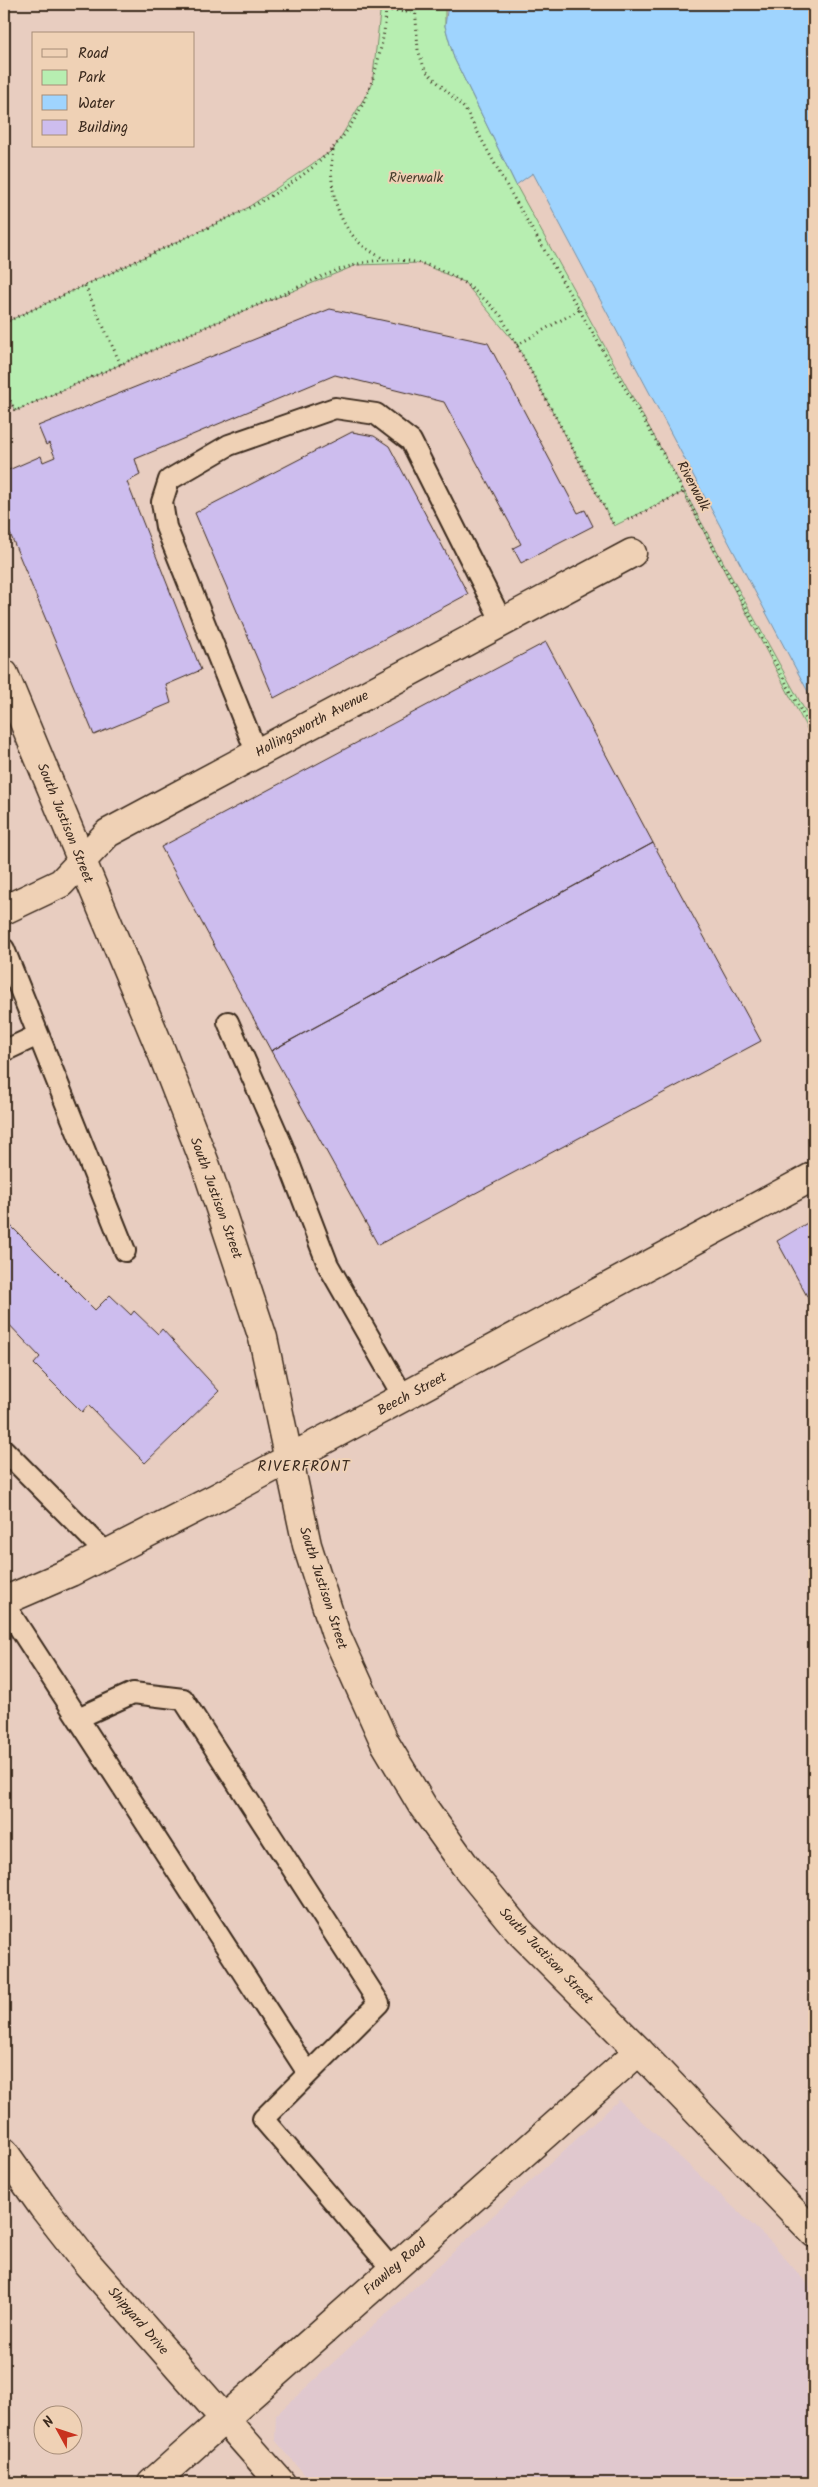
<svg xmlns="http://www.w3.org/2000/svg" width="818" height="2487" font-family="Kalam,sans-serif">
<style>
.built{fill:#e0c8ce}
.green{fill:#b7eeb1;stroke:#798c68}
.water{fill:#9fd4fe;stroke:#7790a4}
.building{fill:#cdbdee;stroke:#3b2a1e}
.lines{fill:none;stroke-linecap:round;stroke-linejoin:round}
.lane-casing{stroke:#3b2a1e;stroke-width:24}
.street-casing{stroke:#3b2a1e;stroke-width:31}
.secondary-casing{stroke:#3b2a1e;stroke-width:31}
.path{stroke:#3b2a1e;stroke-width:3;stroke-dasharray:1 4;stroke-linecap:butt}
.lane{stroke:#efd1b5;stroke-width:20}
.street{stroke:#efd1b5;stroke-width:28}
.secondary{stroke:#efd1b5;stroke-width:28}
.labels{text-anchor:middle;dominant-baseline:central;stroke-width:4;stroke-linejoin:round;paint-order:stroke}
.park-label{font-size:14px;fill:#473e2d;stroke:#efd1b5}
.street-label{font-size:14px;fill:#3b2a1e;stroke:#efd1b5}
.neighbourhood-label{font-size:15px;letter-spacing:1px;fill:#3b2a1e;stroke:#efd1b5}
</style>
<rect width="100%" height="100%" fill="#e8cdc0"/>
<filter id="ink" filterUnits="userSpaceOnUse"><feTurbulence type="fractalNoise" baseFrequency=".02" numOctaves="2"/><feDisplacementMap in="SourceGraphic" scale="10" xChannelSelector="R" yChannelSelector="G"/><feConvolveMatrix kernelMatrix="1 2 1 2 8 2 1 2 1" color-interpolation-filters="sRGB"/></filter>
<g filter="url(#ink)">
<path class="built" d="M619,2100L773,2244L814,2292V2483H312L275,2440L276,2415Z"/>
<path class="green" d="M381,4H445V26L454,58L516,185L814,727V742L683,492L614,526L517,345L464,282L420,263L357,265L212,324L15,411L4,387V323L241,212L333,150L372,85Z"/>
<path class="water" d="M448,4H814V703L533,173L516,185L454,58L445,26Z"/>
<path class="building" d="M330,309L488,343L578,513L585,510L593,526L521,563L513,548L521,544L444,402L335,375L135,459L140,475L127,482L201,670L166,685L171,703L94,735L4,519V472L41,456L43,462L55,457L49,443L46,445L38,426Z
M352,432L374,436L389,446L468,594L274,698L195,513Z
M546,642L653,843L271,1051L161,847Z
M653,843L761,1041L378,1245L271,1051Z
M4,1219L95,1310L110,1295L131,1315L134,1311L158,1334L162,1329L219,1391L145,1463L88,1405L82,1412L34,1364L40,1357L4,1319Z
M814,1219V1309L777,1241Z"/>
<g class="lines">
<defs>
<path id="lane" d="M257,754L166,527L162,502L169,480L229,445L335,408L376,414L411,441L502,622
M4,949L125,1251
M228,1022L282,1145L328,1265L404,1398
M4,1051L38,1035
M4,1450L107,1554
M4,1604L308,2073
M78,1718L133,1693L183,1699L379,2003L263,2119L392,2269"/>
<path id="street" d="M4,910L61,883L108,833L632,553
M4,2152L43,2207L87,2263L281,2483
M152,2483L639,2051"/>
<path id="secondary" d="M4,674L162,1053L206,1166L263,1338L307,1545L335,1632L385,1743L422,1805L464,1864L519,1931L639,2051L814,2233
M4,1601L71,1572L216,1498L814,1176"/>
</defs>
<use href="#lane" class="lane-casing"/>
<use href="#street" class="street-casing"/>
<use href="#secondary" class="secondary-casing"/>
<path class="path" d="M415,4L418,50L425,70L465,109L508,188L660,448L814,735
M386,10L416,13
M333,150C328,183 335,222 362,245C369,251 378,255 385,260
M85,286L121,365
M4,323L241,212C313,175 360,139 379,56C383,38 387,22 385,4
M517,345L579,310
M4,387L15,411C100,374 185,335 272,299C307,284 347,261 386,260C434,258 470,282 501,316L614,525
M628,520L683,492"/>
<use href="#lane" class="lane"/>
<use href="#street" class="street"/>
<use href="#secondary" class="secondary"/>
</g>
</g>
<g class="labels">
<g class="park-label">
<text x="416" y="178">Riverwalk</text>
</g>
<g class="street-label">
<text transform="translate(693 486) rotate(62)">Riverwalk</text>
<text transform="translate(312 724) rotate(-28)">Hollingsworth Avenue</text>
<text transform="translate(65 823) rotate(68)">South Justison Street</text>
<text transform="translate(216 1198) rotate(70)">South Justison Street</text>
<text transform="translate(412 1394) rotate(-28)">Beech Street</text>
<text transform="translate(323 1588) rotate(72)">South Justison Street</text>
<text transform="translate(546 1956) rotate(46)">South Justison Street</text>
<text transform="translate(395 2267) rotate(-41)">Frawley Road</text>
<text transform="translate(138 2321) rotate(49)">Shipyard Drive</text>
</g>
<g class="neighbourhood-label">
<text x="304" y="1467">RIVERFRONT</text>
</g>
</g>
<rect width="818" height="2487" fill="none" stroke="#efd1b5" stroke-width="20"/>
<rect x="10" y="10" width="798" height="2467" fill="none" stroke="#3b2a1e" stroke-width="2" filter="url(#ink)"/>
<rect x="32" y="32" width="162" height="115" fill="#efd1b5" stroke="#a78e79"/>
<rect x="42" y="49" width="25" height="8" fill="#efd1b5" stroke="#a78e79"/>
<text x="78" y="58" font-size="15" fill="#3b2a1e">Road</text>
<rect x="42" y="70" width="25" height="15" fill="#b7eeb1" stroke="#a78e79"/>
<text x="78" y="82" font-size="15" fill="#3b2a1e">Park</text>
<rect x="42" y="95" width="25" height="15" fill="#9fd4fe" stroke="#a78e79"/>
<text x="78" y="108" font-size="15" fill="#3b2a1e">Water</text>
<rect x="42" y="120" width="25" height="15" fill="#cdbdee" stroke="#a78e79"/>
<text x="78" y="132" font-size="15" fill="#3b2a1e">Building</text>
<g transform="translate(58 2430) rotate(310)"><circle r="24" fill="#efd1b5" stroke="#a78e79"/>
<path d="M0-4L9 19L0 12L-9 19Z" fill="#c8321e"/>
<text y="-8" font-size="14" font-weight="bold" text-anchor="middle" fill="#3b2a1e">N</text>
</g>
</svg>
